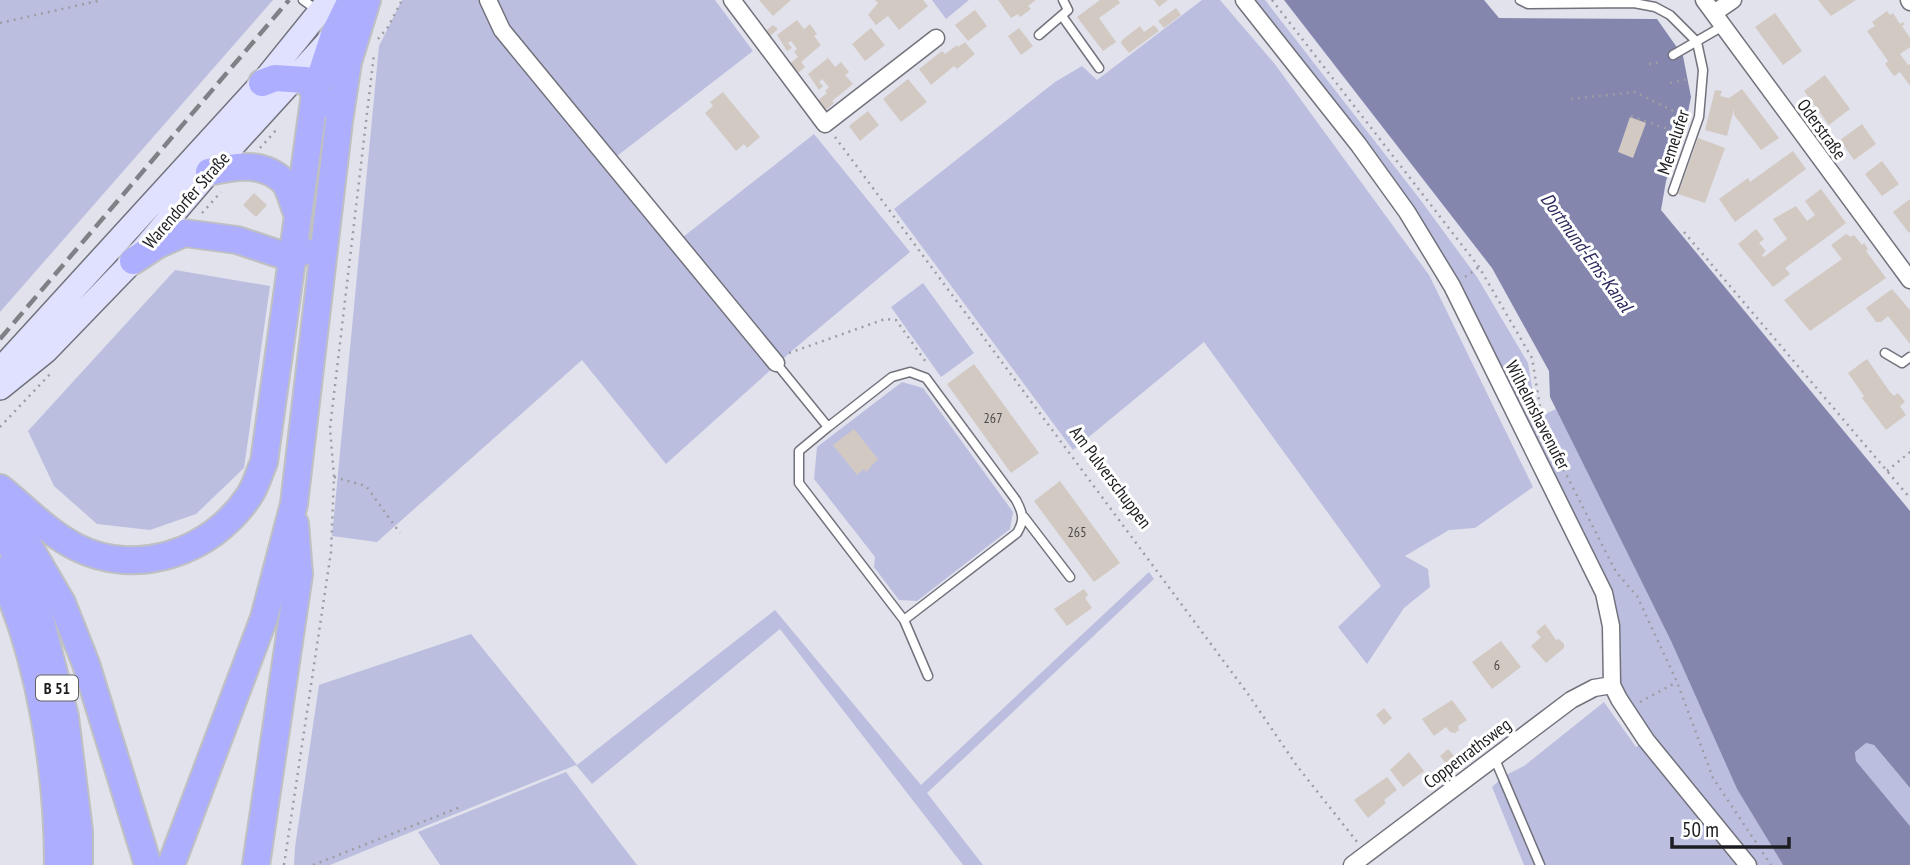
<svg xmlns="http://www.w3.org/2000/svg" width="1910" height="865" font-family="'PT Sans Narrow',sans-serif">
<style>
.green{fill:#bcbee0}
.water{fill:#8486ad}
.building{fill:#d2c9c2}
.lines{fill:none;stroke-linecap:round;stroke-linejoin:round}
.service-casing{stroke:#71727b;stroke-width:11}
.minor-casing{stroke:#71727b;stroke-width:19}
.secondary-casing{stroke:#71727b;stroke-width:26}
.trunk-casing{stroke:#bfc0c1;stroke-width:30}
.path{stroke:#9c9da4;stroke-width:2.5;stroke-dasharray:2 5;stroke-linecap:butt}
.service{stroke:#fff;stroke-width:8}
.minor{stroke:#fff;stroke-width:16}
.secondary{stroke:#e0e0ff;stroke-width:23}
.trunk{stroke:#aeaefe;stroke-width:26}
.rail{stroke:#808187;stroke-width:4.5;stroke-dasharray:14 7;stroke-linecap:butt}
.labels{text-anchor:middle;dominant-baseline:central;stroke-width:6;stroke-linejoin:round;paint-order:stroke}
.number-label{font-size:14px;fill:#4a4848}
.shield{fill:#fff;stroke:#606163;stroke-width:2}
.shield-label{font-size:16px;font-weight:bold;fill:#1c1d20}
.street-label{font-size:18px;fill:#1c1d20;stroke:#fff}
.water-label{font-size:19px;font-style:italic;fill:#2c2a5d;stroke:#fff}
</style>
<rect width="100%" height="100%" fill="#e1e2ec"/>
<path class="green" d="M0,0H273L0,312Z
M402,0H715L753,51L617,156L683,237L814,134L910,252L794,349L666,464L582,360L377,542L332,536L379,46Z
M932,0H969L946,19Z
M1202,0H1220L1274,63L1429,275L1533,487L1475,528L1449,530L1405,556L1428,569L1430,587L1404,608L1367,664L1338,627L1381,586L1204,342L1073,450L894,209L1055,82L1082,66L1097,80Z
M1253,0H1265L1419,198L1477,277L1528,363L1537,418L1556,409L1671,641L1737,789L1783,865H1524L1492,787L1504,776L1524,766L1604,702L1636,747L1654,738L1620,683L1619,623L1612,591L1460,286Z
M175,270L270,286L244,468L196,514L150,530L97,524L54,486L28,431Z
M923,283L974,353L941,377L891,307Z
M902,382L923,388L1013,512L1010,529L917,601L899,600L874,567L875,557L814,479L817,447Z
M1149,572L1154,579L927,793L983,865H963L780,629L592,784L576,765L330,865H294L295,847L319,685L471,634L577,765L775,610L921,785Z
M1866,743L1874,745L1910,788V826L1856,761L1855,751Z
M566,772L637,865H440L418,832Z"/>
<path class="water" d="M1284,0H1484L1499,18L1657,19L1683,56L1691,97L1685,127L1666,181L1661,210L1910,511V788L1874,745L1866,743L1855,752L1856,761L1910,826V865H1783L1737,789L1671,641L1550,397L1549,371L1492,268Z"/>
<path class="building" d="M759,0H791L773,16Z
M875,0H923L928,6L899,30L888,16L876,25L868,15L878,3Z
M998,0H1036L1028,6L1031,9L1020,17L1018,14L1011,18Z
M1100,0H1118L1120,3L1099,18L1116,42L1103,51L1077,17Z
M1154,0H1168L1159,7Z
M1818,0H1856L1831,16Z
M1176,8L1181,15L1164,28L1158,21Z
M975,10L987,26L968,41L955,25Z
M1887,11L1890,15L1893,13L1900,24L1903,22L1905,24L1902,26L1910,38V47L1900,54L1908,65L1910,64V86L1900,72L1894,76L1885,64L1888,61L1867,31L1875,26L1872,22Z
M1775,13L1802,51L1783,65L1755,27Z
M797,20L804,29L810,24L817,34L814,36L821,45L801,62L805,67L796,75L788,65L798,57L794,52L797,49L791,41L788,43L792,48L787,51L777,35Z
M773,25L778,29L769,37L764,32Z
M1154,25L1159,31L1129,53L1121,43L1122,40L1140,26L1144,32Z
M871,28L885,45L865,61L852,44Z
M1019,28L1033,46L1021,55L1008,36Z
M965,42L975,54L957,69L954,66L931,85L919,69L942,51L945,54L957,45L958,47Z
M828,58L835,67L841,62L849,72L845,75L853,84L832,101L834,103L825,111L817,101L827,93L825,91L829,87L822,79L819,82L823,86L819,90L808,74Z
M1825,75L1850,109L1829,125L1804,91Z
M908,79L927,102L901,122L883,99Z
M1742,89L1779,138L1761,150L1734,115V109L1727,136L1705,130L1715,90L1722,91L1720,96L1729,98Z
M723,92L760,137L747,148L744,144L736,151L705,113L713,106L710,102Z
M868,111L879,125L860,141L849,126Z
M1630,117L1646,123L1633,158L1618,152Z
M1862,124L1876,144L1854,160L1840,140Z
M1698,138L1725,148L1705,203L1678,194Z
M1793,151L1806,169L1735,222L1719,199L1748,178L1750,182Z
M1882,161L1899,184L1882,196L1865,174Z
M1821,189L1846,223L1785,268L1790,274L1773,287L1738,244L1756,229L1764,239L1759,243L1766,251L1762,255L1764,257L1787,239L1773,219L1796,206L1807,221L1815,215L1805,201Z
M254,193L267,205L256,217L243,205Z
M1910,199V232L1909,233L1893,212Z
M1846,234L1851,237L1854,235L1862,245L1864,243L1868,249L1866,251L1886,278L1810,331L1784,300L1842,259L1831,245Z
M1892,289L1910,310V344L1888,316L1881,322H1876L1866,308Z
M1867,359L1890,392L1894,396L1898,393L1905,402L1900,406L1906,415L1886,430L1862,398L1864,396L1848,373Z
M974,364L1039,453L1011,473L947,384Z
M854,429L878,459L866,472L864,469L857,475L833,445Z
M1060,481L1120,563L1094,582L1034,501Z
M1084,589L1088,595L1085,598L1092,608L1067,626L1054,609Z
M1545,624L1556,640L1559,639L1564,644V648L1546,663L1531,646L1541,637L1536,632Z
M1501,641L1521,667L1492,689L1472,662Z
M1452,700L1467,720L1458,726L1459,730L1455,733L1450,732L1446,727L1434,736L1422,719Z
M1384,708L1392,718L1384,725L1376,715Z
M1448,749L1455,757L1446,764L1440,756Z
M1409,752L1424,771L1403,787L1390,770Z
M1387,777L1397,790L1384,800L1386,803L1368,818L1354,800Z"/>
<g class="lines">
<defs>
<path id="service" d="M303,0L317,10
M1520,0L1528,4L1634,3L1655,7L1670,15L1697,42L1703,70L1699,117L1673,191
M1062,16L1099,68
M1039,35L1068,10L1063,0
M1673,55L1723,26
M1885,353L1902,363L1910,357
M776,363L828,427L799,451V483L904,620L1017,533C1025,520 1023,513 1016,500L926,378L910,372L892,377L828,427
M1024,517L1070,577
M904,620L928,676
M1494,757L1540,865"/>
<path id="minor" d="M488,0L502,30L776,363
M732,0L825,124L936,38
M1244,0L1358,144L1407,212L1452,286L1604,593L1611,626L1612,685L1619,699L1646,740L1748,865
M1704,0L1910,280
M1909,0L1910,2
M1714,13L1733,0
M1352,865L1571,700L1594,688L1612,685"/>
<path id="secondary" d="M0,374L8,361L262,83L329,0
M0,388L46,351L133,261L209,172L334,35"/>
<path id="trunk" d="M262,83L275,78L305,80L325,104
M209,172C234,166 264,161 284,182C290,189 293,204 297,213
M133,261L157,245L184,233L237,240L291,258L304,251
M0,488C25,508 47,532 76,547C137,578 212,552 249,496C256,486 259,473 264,462L315,93L334,35L351,0
M0,497L62,603L86,664L148,865
M6,534L39,614L65,717L79,831V865
M0,571C40,657 58,771 58,865
M171,865L264,618L294,504L339,121L348,62L367,0
M256,865L299,574L295,524"/>
</defs>
<use href="#service" class="service-casing"/>
<use href="#minor" class="minor-casing"/>
<use href="#secondary" class="secondary-casing"/>
<use href="#trunk" class="trunk-casing"/>
<path class="path" d="M1272,0L1479,267L1532,358L1544,431L1616,572L1637,596L1677,682L1713,778L1771,865
M0,23L102,0
M378,39L388,27L402,0
M1649,64L1663,62
M1670,83L1688,79
M1571,99L1635,92L1688,118
M1631,116L1679,133
M835,137L1248,694L1297,766L1358,843
M260,148L278,128
M202,213L221,192
M1684,232L1910,498
M1465,277L1479,267
M789,353L885,319L896,320L928,365
M0,427L51,373
M1887,471L1910,452
M334,477L366,486L400,533
M1640,702L1677,682
M284,865L331,552L334,477L330,428L374,54
M313,865L463,806"/>
<use href="#service" class="service"/>
<use href="#minor" class="minor"/>
<use href="#secondary" class="secondary"/>
<use href="#trunk" class="trunk"/>
<path class="rail" d="M0,339L289,0"/>
</g>
<g class="labels">
<g class="number-label">
<text x="993" y="418">267</text>
<text x="1077" y="532">265</text>
<text x="1497" y="665">6</text>
</g>
<rect class="shield" x="36" y="675.5" width="42" height="25" rx="5"/>
<g class="shield-label">
<text x="57" y="688">B 51</text>
</g>
<g class="street-label">
<text transform="translate(1822 129) rotate(54)">Oderstraße</text>
<text transform="translate(1673 142) rotate(-72)">Memelufer</text>
<text transform="translate(186 200) rotate(-49)">Warendorfer Straße</text>
<text transform="translate(1538 415) rotate(63)">Wilhelmshavenufer</text>
<text transform="translate(1111 477) rotate(53)">Am Pulverschuppen</text>
<text transform="translate(1467 753) rotate(-37)">Coppenrathsweg</text>
</g>
<g class="water-label">
<text transform="translate(1587 252) rotate(54)">Dortmund-Ems-Kanal</text>
</g>
</g>
<path d="M1672 837v10h117v-10" fill="none" stroke="#1c1d20" stroke-width="3.5"/>
<text x="1682" y="837" font-size="21" fill="#1c1d20" stroke="#ffffff" stroke-width="5" paint-order="stroke">50 m</text>
</svg>
